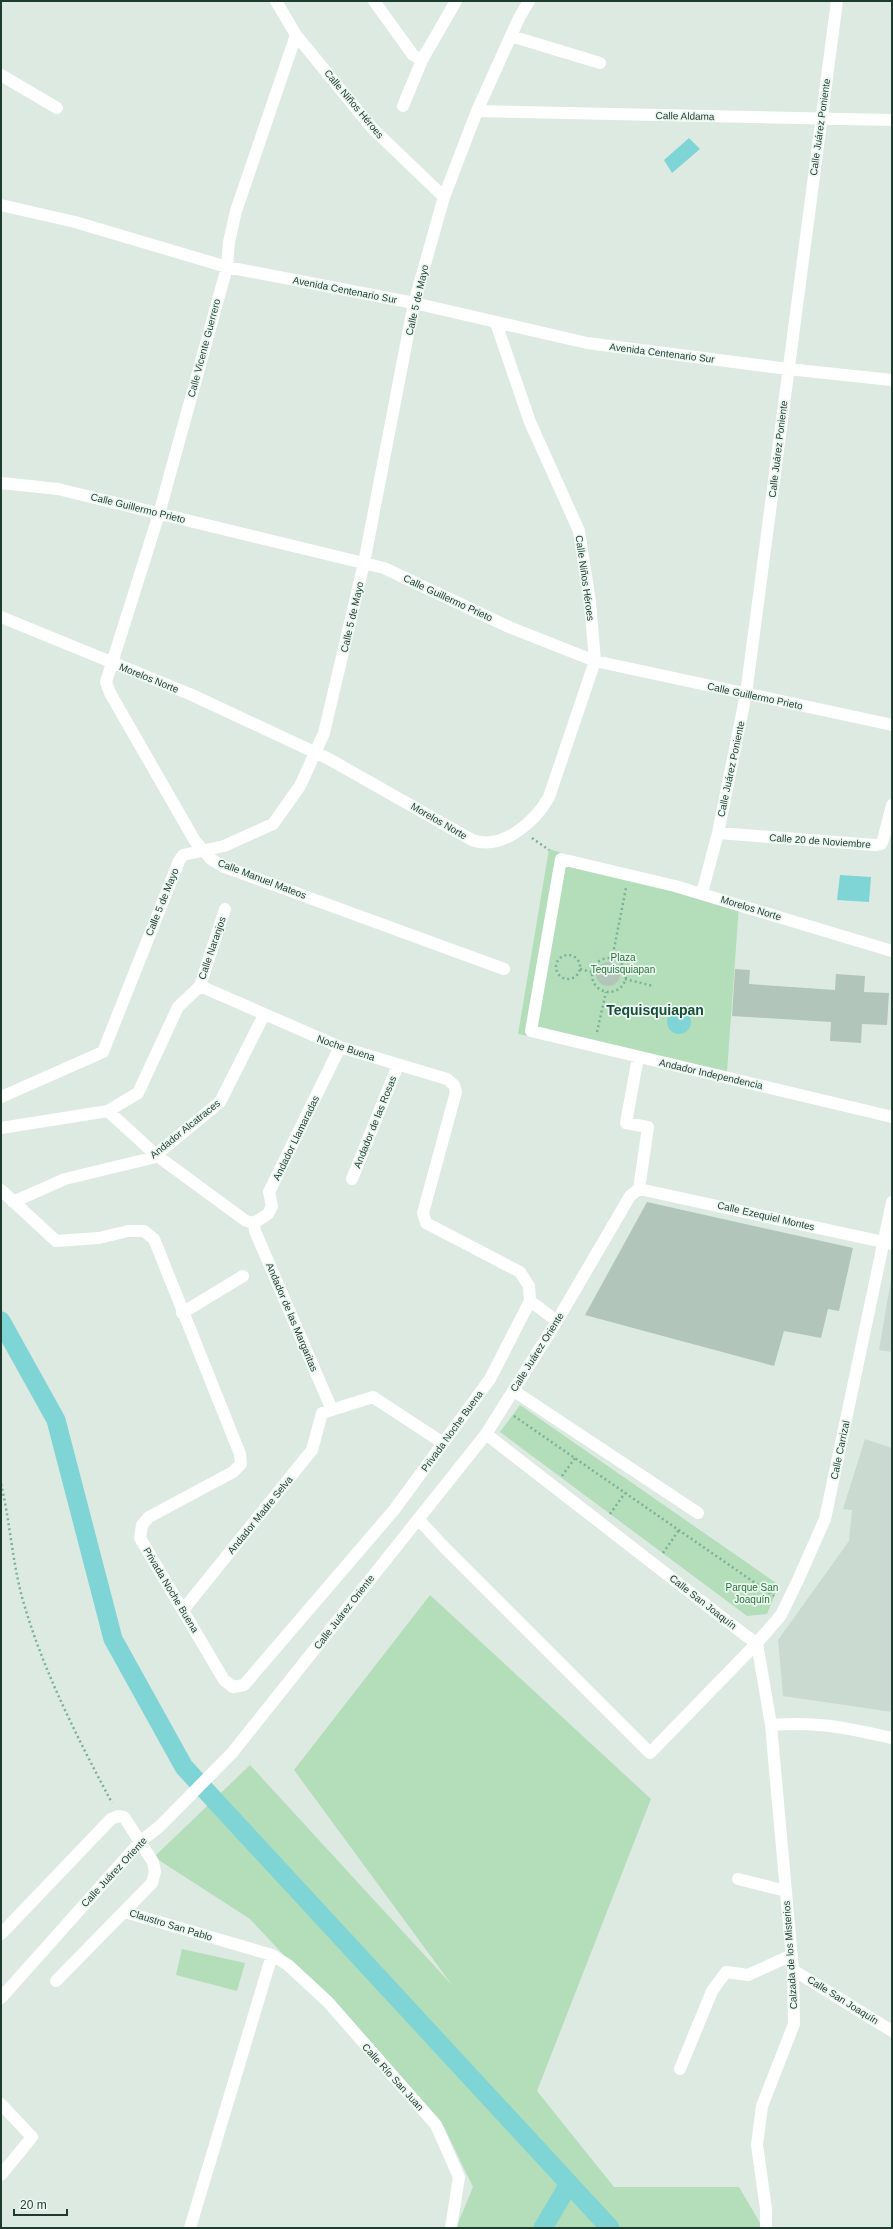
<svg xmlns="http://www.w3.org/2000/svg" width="893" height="2229" font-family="Helvetica,sans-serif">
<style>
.built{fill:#cbdad1}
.green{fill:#b3deb9}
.water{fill:#7fd4d5}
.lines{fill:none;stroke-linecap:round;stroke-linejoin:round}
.canal{stroke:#7fd4d5;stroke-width:19}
.building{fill:#b2c5bb}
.path{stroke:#7bb198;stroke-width:2.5;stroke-dasharray:2 3;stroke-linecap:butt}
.minor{stroke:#fff;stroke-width:12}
.labels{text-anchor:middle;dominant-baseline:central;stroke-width:3.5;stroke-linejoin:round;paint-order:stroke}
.street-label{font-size:10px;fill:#1e3b2f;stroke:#edf7f1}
.park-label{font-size:10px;fill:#257438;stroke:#edf7f1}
.district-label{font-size:14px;font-weight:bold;fill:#184e39;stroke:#edf7f1}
</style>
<rect width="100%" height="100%" fill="#ddeae2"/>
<path class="built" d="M892,1274V1352L879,1350Z
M865,1439L892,1448V1712L783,1696L778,1640L849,1541L852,1510L843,1509Z"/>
<path class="green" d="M549,849L739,906L727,1072L518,1034Z
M520,1405L779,1585L767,1614L747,1616L500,1432Z
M430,1595L651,1799L537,2091L614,2187H739L763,2228H456L473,2187L444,2127L250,1919L154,1857L250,1765L452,1985L294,1770Z
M182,1949L245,1963L237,1991L176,1975Z"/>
<path class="water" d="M689,138L700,149L672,173L664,160Z
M840,875L871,877L869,902L837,900Z
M667 1022a12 12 0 1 1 24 0a12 12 0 1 1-24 0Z"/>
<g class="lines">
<path class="canal" d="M1,1321L56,1420L113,1639L184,1767L610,2228
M543,2228L569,2184"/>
</g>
<path class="building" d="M596 974a12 12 0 1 1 24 0a12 12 0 1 1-24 0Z
M735,969L750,970L749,984L835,990L836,974L865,976L864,992L889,993L887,1025L862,1024L861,1043L830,1041L831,1022L732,1016Z
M647,1202L853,1248L839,1311L828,1309L821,1338L784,1331L774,1366L585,1315Z"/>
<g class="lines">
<path class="path" d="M532,838L549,850
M556 967a12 12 0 1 1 24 0a12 12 0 1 1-24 0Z
M592 975a17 17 0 1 1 34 0a17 17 0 1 1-34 0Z
M612,959L626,888
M580,969L592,972
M625,979L653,986
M597,1032L606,992
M514,1416L774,1596
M562,1476L575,1458
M1,1484C10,1521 12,1560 22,1597C42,1669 77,1737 112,1803
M610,1514L625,1493
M663,1553L679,1530"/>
<path class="minor" d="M276,1L296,35L372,128L444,197
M374,1L413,55L422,60
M296,35L236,211L229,242L227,267L159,514L106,682L110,693L195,841L211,859L222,866L504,969
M511,36L600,63
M1,75L57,108
M403,106L422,60L456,1
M477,111L892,120
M1,205L75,222L227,267L414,303L587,343L788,369L892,380
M1,483L58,489L384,568L509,627L595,661L892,725
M1,617L192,695L329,759L472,840C502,851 535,822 549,797L595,661L590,602L579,531L530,422L496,323
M718,833L875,845L881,844L883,840L892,805
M702,893L718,833L746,694L837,1
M892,951L675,886L561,859L531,1031L892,1117
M200,986L225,909
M638,1057L626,1123L648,1127L639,1189
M1,1097L103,1052L179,861L183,855L224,846L273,824L300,786L324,733L364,563L414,303L444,197L477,111L519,18L529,1
M108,1111L156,1155L246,1221L254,1223
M1,1128L108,1111L138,1093L178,1007L200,986L340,1047L447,1079L454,1085L456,1092L423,1213L426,1223L520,1272L529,1286L530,1301L557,1321
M352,1179L398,1065
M639,1189L892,1244
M1,1190L56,1241L99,1238L128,1231H144L154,1239L240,1454L241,1464L233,1472L149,1517L142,1525L140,1538L224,1680L233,1687L244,1685L394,1510L490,1379L530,1301
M13,1202L65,1179L152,1158L220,1102L264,1015
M254,1223L255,1231L332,1410
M254,1223L268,1214L272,1206L269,1192L340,1047
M182,1313L243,1276
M514,1391L698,1513
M486,1434L745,1635L757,1643L771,1725L793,1970L794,2024L762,2106L757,2145L766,2209V2228
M418,1519L444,1547L650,1753L757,1643L781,1615L798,1580L825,1519L892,1202
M183,1610L312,1450L322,1413L373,1397L443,1443
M771,1725C818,1721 847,1728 892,1738
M738,1879L786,1891
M125,1912L272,1955L288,1965L328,2002L436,2125L459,2177L451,2228
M1,1934L111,1819L118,1816L124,1817L153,1862L155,1872L152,1883L56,1981
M793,1970L892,2031
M1,1998L140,1842L160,1826L232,1753L486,1434L557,1321L630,1196L639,1189
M680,2069L712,1991L726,1972L748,1975L792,1955
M1,2104L32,2137L1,2175
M190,2228L272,1955"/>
</g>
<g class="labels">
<g class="street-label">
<text transform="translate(354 104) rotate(50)">Calle Niños Héroes</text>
<text transform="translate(685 116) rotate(1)">Calle Aldama</text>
<text transform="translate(820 127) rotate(-82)">Calle Juárez Poniente</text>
<text transform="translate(345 290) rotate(11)">Avenida Centenario Sur</text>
<text transform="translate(417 300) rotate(-77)">Calle 5 de Mayo</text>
<text transform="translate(204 348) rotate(-75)">Calle Vicente Guerrero</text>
<text transform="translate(662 353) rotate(7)">Avenida Centenario Sur</text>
<text transform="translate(778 449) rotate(-83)">Calle Juárez Poniente</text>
<text transform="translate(138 508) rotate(14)">Calle Guillermo Prieto</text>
<text transform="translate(585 578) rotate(82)">Calle Niños Héroes</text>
<text transform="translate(448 598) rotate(25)">Calle Guillermo Prieto</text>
<text transform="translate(352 617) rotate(-77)">Calle 5 de Mayo</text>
<text transform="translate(149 678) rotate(22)">Morelos Norte</text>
<text transform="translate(755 696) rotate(12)">Calle Guillermo Prieto</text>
<text transform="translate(731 769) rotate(-78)">Calle Juárez Poniente</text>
<text transform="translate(439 821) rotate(30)">Morelos Norte</text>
<text transform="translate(820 841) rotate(4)">Calle 20 de Noviembre</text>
<text transform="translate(262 879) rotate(21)">Calle Manuel Mateos</text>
<text transform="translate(162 902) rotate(-68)">Calle 5 de Mayo</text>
<text transform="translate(751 908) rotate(17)">Morelos Norte</text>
<text transform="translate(212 948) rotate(-71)">Calle Naranjos</text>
<text transform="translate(346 1048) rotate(19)">Noche Buena</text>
<text transform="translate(711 1074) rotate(13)">Andador Independencia</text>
<text transform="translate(375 1122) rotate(-68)">Andador de las Rosas</text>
<text transform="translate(185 1129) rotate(-39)">Andador Alcatraces</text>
<text transform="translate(296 1138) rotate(-64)">Andador Llamaradas</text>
<text transform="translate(766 1216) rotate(13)">Calle Ezequiel Montes</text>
<text transform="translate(292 1317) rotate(67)">Andador de las Margaritas</text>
<text transform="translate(537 1352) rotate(-58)">Calle Juárez Oriente</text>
<text transform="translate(452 1431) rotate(-54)">Privada Noche Buena</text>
<text transform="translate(840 1450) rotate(-78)">Calle Carrizal</text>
<text transform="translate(260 1515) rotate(-51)">Andador Madre Selva</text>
<text transform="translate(171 1590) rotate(59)">Privada Noche Buena</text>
<text transform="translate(703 1602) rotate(38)">Calle San Joaquín</text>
<text transform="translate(344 1612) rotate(-52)">Calle Juárez Oriente</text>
<text transform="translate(114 1872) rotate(-47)">Calle Juárez Oriente</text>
<text transform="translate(171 1925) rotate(17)">Claustro San Pablo</text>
<text transform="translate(790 1955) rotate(-94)">Calzada de los Misterios</text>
<text transform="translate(843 2000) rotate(32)">Calle San Joaquín</text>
<text transform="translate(393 2077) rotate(48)">Calle Río San Juan</text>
</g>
<g class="park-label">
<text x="623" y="957">Plaza<tspan x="623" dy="12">Tequisquiapan</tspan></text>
<text x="752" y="1587">Parque San<tspan x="752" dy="12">Joaquín</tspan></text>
</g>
<g class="district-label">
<text x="655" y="1010">Tequisquiapan</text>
</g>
</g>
<rect width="893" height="2229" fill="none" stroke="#1e3b2f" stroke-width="4"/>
<path d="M14 2209v6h53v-6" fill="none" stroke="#1e3b2f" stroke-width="2"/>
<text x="20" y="2209" font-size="12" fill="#1e3b2f" stroke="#edf7f1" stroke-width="3" paint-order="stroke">20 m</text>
</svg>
